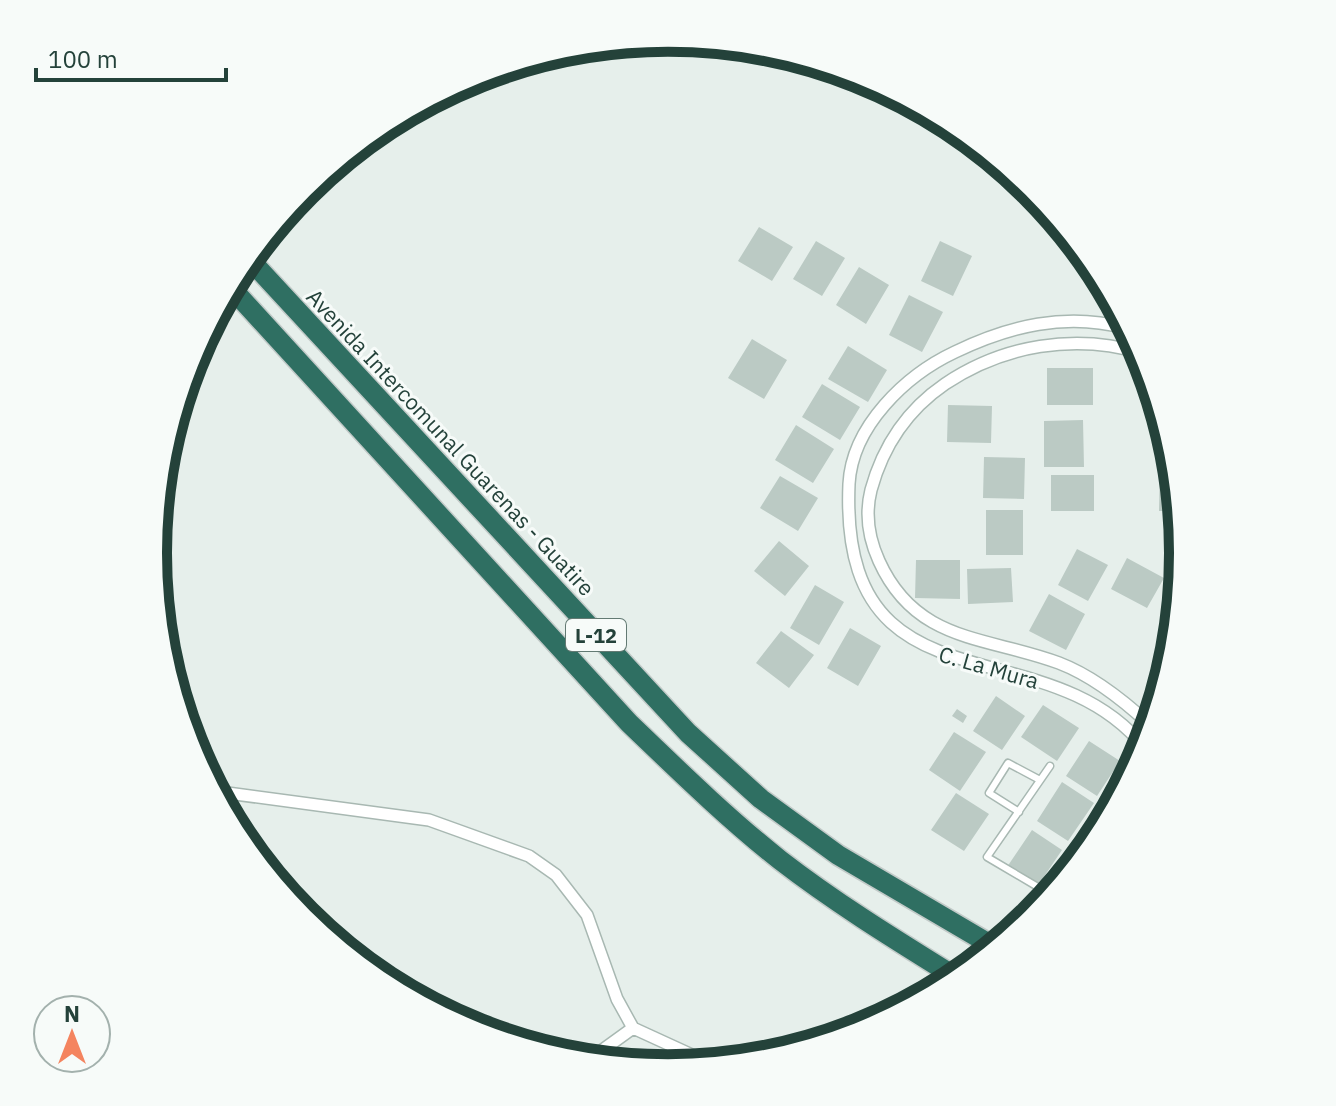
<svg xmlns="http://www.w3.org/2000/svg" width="1336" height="1106" font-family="'IBM Plex Sans',sans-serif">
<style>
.building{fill:#bbcac4}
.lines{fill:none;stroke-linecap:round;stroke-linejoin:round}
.lane-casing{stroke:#a8b8b2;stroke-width:9}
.street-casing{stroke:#a8b8b2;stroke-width:14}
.highway-casing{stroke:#c2cac8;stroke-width:23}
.lane{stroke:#fff;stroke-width:6}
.street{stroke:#fff;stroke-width:11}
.highway{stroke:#2f6f62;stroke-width:20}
.labels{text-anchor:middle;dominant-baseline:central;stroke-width:6;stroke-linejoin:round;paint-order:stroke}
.shield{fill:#f7fbf9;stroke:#637a73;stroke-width:2}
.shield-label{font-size:20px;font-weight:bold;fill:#24423a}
.street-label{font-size:22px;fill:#24423a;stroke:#f7fbf9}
.rim{fill:none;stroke:#24423a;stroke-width:10}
</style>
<rect width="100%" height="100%" fill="#e6efeb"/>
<path class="building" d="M759,227L793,247L772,281L738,261Z
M816,241L845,258L822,296L793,279Z
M940,241L972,256L953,296L921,281Z
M859,267L889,285L866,324L836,305Z
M909,295L943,312L922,352L889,335Z
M752,339L787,360L764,399L728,378Z
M848,346L887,370L868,402L828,379Z
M1047,368H1093V405H1047Z
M822,384L860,407L840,440L802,417Z
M948,405L992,406L991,443L947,442Z
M1083,420L1084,467H1044V421Z
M796,425L834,449L813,483L775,460Z
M984,457L1025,458L1024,499L983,498Z
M1160,467H1166L1175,511H1159Z
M1051,475H1094V511H1051Z
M780,476L818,498L798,531L760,508Z
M986,510H1023V555H986Z
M779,541L809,566L785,596L754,571Z
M1077,549L1108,565L1088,601L1058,585Z
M1127,558L1164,578L1147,608L1111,589Z
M916,560H960V599L915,598Z
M1011,568L1013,602L968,604L967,569Z
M815,585L844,602L819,645L790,628Z
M1049,594L1085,614L1066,650L1029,631Z
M850,628L881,646L858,686L827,668Z
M781,631L814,655L789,688L756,663Z
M996,696L1025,716L1002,750L973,731Z
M1043,705L1079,728L1057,761L1021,737Z
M957,709L967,716L963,723L952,716Z
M954,732L986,752L960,791L929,770Z
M1089,741L1120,761L1097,796L1066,776Z
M1062,782L1094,803L1068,841L1037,821Z
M956,793L989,814L964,851L931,830Z
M1032,830L1062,850L1037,887L1007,867Z"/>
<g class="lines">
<defs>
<path id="lane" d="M1019,812L989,793L1008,763L1040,780
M1048,893L987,857L1050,766"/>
<path id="street" d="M1125,328C1066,312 1009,326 955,352C906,375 852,426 849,484C839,719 1044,623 1144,747
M1142,353C1075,333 1003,345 945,384C907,410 883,446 871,490C865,514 869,539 879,561C916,643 986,636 1059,663C1093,676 1123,700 1149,724
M220,792L429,820L529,856L556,875L587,915L617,999L633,1028L705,1061
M597,1054L633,1028"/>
<path id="highway" d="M254,264L688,733L761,799L838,855L991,945
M235,292L629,723C678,770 727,818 780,860C833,901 891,937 949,973"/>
</defs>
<use href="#lane" class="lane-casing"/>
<use href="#street" class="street-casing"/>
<use href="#highway" class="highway-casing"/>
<use href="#lane" class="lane"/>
<use href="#street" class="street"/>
<use href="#highway" class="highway"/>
</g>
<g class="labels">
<rect class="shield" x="566" y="619" width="60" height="32" rx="6"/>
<g class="shield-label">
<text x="596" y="635">L-12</text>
</g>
<g class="street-label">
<text transform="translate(451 442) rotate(47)">Avenida Intercomunal Guarenas - Guatire</text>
<text transform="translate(989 667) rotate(16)">C. La Mura</text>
</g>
</g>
<path d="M0 0H1336V1106H0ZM167 553a501 501 0 1 1 1002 0a501 501 0 1 1-1002 0Z" fill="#f7fbf9" fill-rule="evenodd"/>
<path class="rim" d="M167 553a501 501 0 1 1 1002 0a501 501 0 1 1-1002 0Z"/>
<g transform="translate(72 1034)"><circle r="38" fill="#f7fbf9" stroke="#a3b1ad" stroke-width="2"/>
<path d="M0-6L14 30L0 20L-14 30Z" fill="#f4845f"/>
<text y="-12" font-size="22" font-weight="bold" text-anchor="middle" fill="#24423a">N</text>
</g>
<path d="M36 68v12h190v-12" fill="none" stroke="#24423a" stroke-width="4"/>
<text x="48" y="68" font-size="24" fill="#24423a" stroke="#f7fbf9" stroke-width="6" paint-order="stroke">100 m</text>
</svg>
